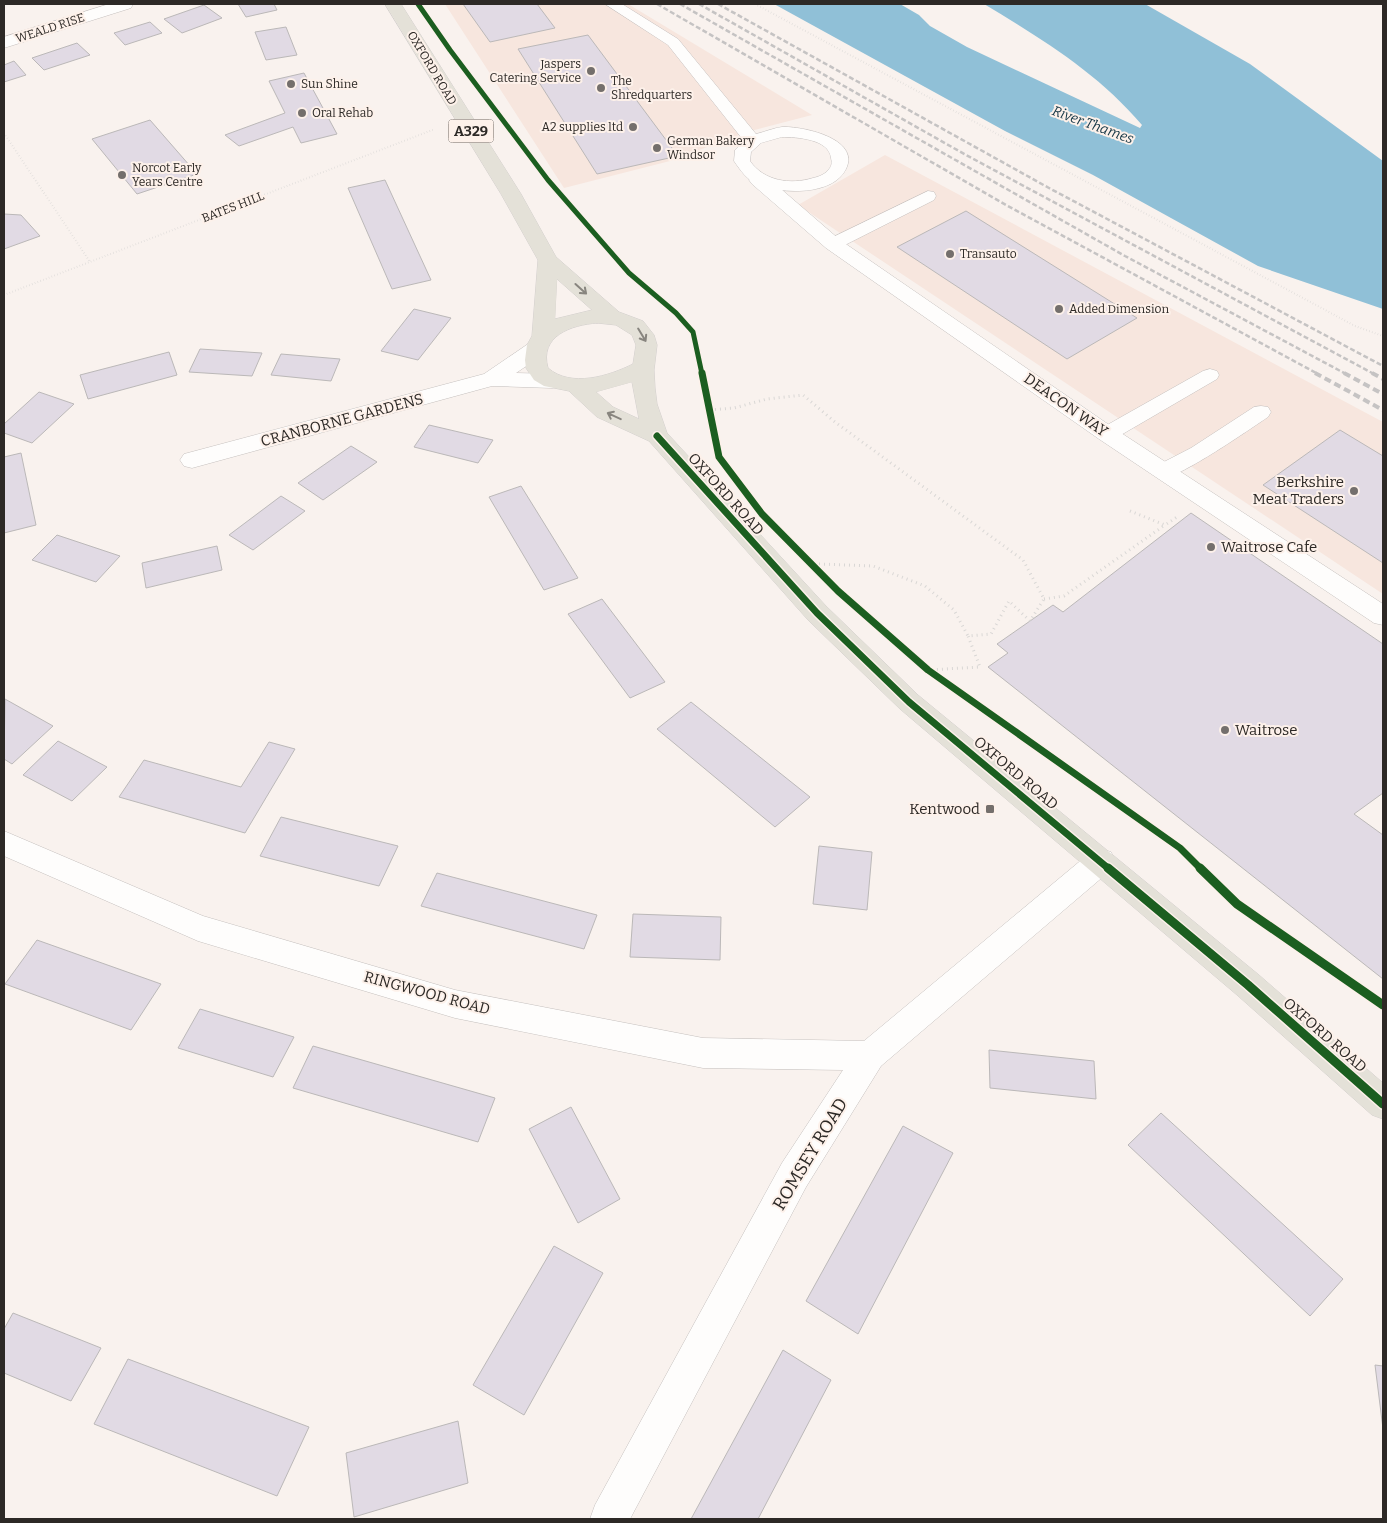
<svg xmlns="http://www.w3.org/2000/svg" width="1387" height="1523" font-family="Bitter,serif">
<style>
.industrial{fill:#f7e6de}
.water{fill:#90c0d7}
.building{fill:#e1dae4;stroke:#bbb8b8}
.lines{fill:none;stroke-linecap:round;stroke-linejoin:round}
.service-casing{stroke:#c5c0be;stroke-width:1}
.minor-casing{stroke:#c5c0be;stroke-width:1}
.primary-casing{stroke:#d3cfcd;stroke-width:1}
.path-far1{stroke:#d9d7d5;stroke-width:2;stroke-dasharray:0.5 2.5;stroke-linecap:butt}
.path{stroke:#d9d7d5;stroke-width:3;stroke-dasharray:1 4;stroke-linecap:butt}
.service{fill:#fefdfc;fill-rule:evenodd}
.minor{fill:#fefdfc;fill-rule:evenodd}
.primary{fill:#e4e1d8;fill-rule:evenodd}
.rail-far1{stroke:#c5c3c3;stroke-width:2.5;stroke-dasharray:5 2.5;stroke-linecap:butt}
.rail{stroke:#c5c3c3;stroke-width:4;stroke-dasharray:7 4;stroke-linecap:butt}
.cycleway-far2-casing{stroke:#fdf1ea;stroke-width:7}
.cycleway-far1-casing{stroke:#fdf1ea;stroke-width:10}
.cycleway-casing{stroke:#fdf1ea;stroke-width:12}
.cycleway-far2{stroke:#1b5e20;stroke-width:5}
.cycleway-far1{stroke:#1b5e20;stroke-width:7}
.cycleway{stroke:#1b5e20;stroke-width:9}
.oneway{stroke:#88857f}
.poi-dot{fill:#746f6c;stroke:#fdf1ea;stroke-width:2}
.labels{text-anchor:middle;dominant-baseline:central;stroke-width:4;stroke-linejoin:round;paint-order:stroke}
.far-street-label{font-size:12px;fill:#2d2926;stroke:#fdf1ea}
.far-poi-label{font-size:12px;fill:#2d2926;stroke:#fdf1ea;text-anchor:start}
.far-water-label{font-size:14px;font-style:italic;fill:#163746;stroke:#fdf1ea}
.shield{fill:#fdf1ea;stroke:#6b6561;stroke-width:1}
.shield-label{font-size:14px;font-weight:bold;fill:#2d2926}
.street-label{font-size:15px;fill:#2d2926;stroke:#fdf1ea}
.poi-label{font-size:15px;fill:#2d2926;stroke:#fdf1ea;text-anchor:end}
.near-street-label{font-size:18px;fill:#2d2926;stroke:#fdf1ea}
</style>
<rect width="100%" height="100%" fill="#f9f2ee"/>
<path class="industrial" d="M445,4H628L812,115L747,132L670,161L564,188Z
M885,155L1383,422V594L798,205Z"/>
<path class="water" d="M774,4H900L919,15L930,26L967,47L1140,128L1142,125C1098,73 1042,39 984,4H1145L1250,64L1383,161V309L1258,266L1093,175L1005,131Z"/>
<path class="building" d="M238,4H274L277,10L246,17Z
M463,4H537L555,28L490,42Z
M204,5L222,18L182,33L164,19Z
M150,22L162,33L125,45L114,33Z
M286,27L297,55L266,60L255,32Z
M588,35L678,156L597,174L518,49Z
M77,43L90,55L44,70L32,58Z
M14,61L26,75L4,82V65Z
M304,73L337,134L301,143L293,127L239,146L225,135L285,113L269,81Z
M150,120L197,174L137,194L92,139Z
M385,180L431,280L392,289L348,188Z
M966,211L1137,318L1067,359L897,247Z
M4,214L21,215L40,236L4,249Z
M414,309L451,318L418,360L381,351Z
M200,349L262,353L252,376L189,372Z
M169,352L177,375L88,399L80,375Z
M281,354L340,359L331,381L271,375Z
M39,392L74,404L32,443L4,433V424Z
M429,425L493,440L478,463L414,447Z
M1340,430L1383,456V563L1263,485Z
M351,446L377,462L323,500L298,483Z
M21,453L36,525L4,533V457Z
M521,486L578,578L544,590L489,497Z
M281,496L305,511L253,550L229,535Z
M1191,513L1383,644V793L1354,814L1383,835V979L988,667L1008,653L997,644L1053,605L1063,612Z
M57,535L120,556L96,582L32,560Z
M217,546L222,570L146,588L142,563Z
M602,599L665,682L630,698L568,614Z
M5,699L53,726L12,764L4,759Z
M691,702L810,797L775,827L657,729Z
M58,741L107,767L72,801L23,775Z
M269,742L295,749L245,833L119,797L144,760L241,787Z
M281,817L398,846L379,886L260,856Z
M819,846L872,852L867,910L813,904Z
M437,873L597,915L584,949L421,906Z
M633,914L721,917L720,960L630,957Z
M37,940L161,984L131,1030L5,984Z
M200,1009L294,1037L273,1077L178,1048Z
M313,1046L495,1098L478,1142L293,1088Z
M989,1050L1094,1061L1096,1099L990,1088Z
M571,1107L620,1199L578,1223L529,1129Z
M1161,1113L1343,1279L1310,1316L1128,1145Z
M903,1126L953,1153L858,1334L806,1301Z
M554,1246L603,1273L524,1415L473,1385Z
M13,1313L101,1348L71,1401L4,1373V1329Z
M783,1350L831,1380L758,1519H691Z
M128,1359L309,1427L277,1496L94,1424Z
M1375,1365L1383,1366V1429Z
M458,1421L468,1483L354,1517L346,1453Z"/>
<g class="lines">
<defs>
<path id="service" d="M605,4H622L678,39L756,134C764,132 774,128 782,127C801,126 861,138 846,169C833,196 782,194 758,185C747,180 741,171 734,161L735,150L744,141L668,45ZM782,137C797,137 829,139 831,158C832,162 832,166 829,169C826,174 818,177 813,178C790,185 764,181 750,161L751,152L761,143Z
M928,191L934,192L936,196L934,200L839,248L833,249L827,248L824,244L827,240Z
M1210,369L1217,371L1219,375L1217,379L1114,439L1107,441L1100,439L1097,434L1100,429L1203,371Z
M1261,406L1268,407L1271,412L1268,417C1250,429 1181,477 1163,478C1162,478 1157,476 1156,476L1153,471L1156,466L1191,448L1254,407Z"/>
<path id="minor" d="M109,4H133L131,8L4,48V37Z
M759,174L766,176L840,240L1115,429L1383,604V625L1374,623L1099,439L826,248L752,184L749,180L752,176Z
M536,342L544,344L547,349L544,354L516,373L552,374L560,376L563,381L560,386L552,388L492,386L192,468L184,466L180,460L184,454L484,374L528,344Z
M4,831L203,916L455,990L703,1038L864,1041L1091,852L1101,849L1111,852L1115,861L1111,870L881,1066L806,1187L630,1519H590L595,1505L782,1163L843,1070L703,1068L455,1018L198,941L4,856Z"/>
<path id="primary" d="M385,4H401L521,194L556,257L619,312L643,321L654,335L657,345L654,370L655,388L657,404L667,433L826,606L918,695L1259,975L1383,1083V1119L1372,1115L1237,995L900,709L808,620L649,441L597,417L569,391L544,386L534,380L526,368L525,360L527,345L532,336L538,260L501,194ZM557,279L592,310L555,319ZM597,323L616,325L632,335L636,345L633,364C609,376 571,388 548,368C539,336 571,325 597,323ZM632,382L639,419L613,407L596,392Z"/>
</defs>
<use href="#service" class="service-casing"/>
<use href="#minor" class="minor-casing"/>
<use href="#primary" class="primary-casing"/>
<path class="path-far1" d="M755,4L1355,326L1383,336
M4,133L90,262
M4,295L435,129"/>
<path class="path" d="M710,410L734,408L767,399L803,395L835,422L1023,560L1044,599L1030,621L1009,601L991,634L968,636L980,667L928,670
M1130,511L1165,525L1177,517
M819,564L873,566L925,586L954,610L968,636
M1044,599L1064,596L1165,525"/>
<use href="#service" class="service"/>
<use href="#minor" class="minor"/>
<use href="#primary" class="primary"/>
<path class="rail-far1" d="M657,4L1006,205L1318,374
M680,4L1125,256L1346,374
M699,4L966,155L1374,374
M718,4L1049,188L1383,366"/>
<path class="rail" d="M1315,373L1383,410
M1344,373L1383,394
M1372,373L1383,379"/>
<defs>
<path id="cycleway-far2" d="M418,4L450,50L548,180L629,273L676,313L693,332L702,374"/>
<path id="cycleway-far1" d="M702,373L719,457L762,514L838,591L928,670L1180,848L1201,869
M657,436L817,613L909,702L1109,869"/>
<path id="cycleway" d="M1108,868L1248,985L1383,1104
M1200,868L1237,904L1383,1005"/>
</defs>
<use href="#cycleway-far2" class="cycleway-far2-casing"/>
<use href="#cycleway-far1" class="cycleway-far1-casing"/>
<use href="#cycleway" class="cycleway-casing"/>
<use href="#cycleway-far2" class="cycleway-far2"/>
<use href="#cycleway-far1" class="cycleway-far1"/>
<use href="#cycleway" class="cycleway"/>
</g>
<defs><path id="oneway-shaft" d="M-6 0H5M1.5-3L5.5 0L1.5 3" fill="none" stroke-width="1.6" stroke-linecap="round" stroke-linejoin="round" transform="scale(1.25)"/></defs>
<g class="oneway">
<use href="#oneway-shaft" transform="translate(581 289) rotate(42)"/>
<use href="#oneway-shaft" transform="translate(642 335) rotate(59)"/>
<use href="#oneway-shaft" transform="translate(614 416) rotate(-155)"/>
</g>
<g class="poi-dot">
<circle cx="591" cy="71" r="5"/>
<circle cx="291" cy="84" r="5"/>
<circle cx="601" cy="88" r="5"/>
<circle cx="302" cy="113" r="5"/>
<circle cx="633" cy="127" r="5"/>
<circle cx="657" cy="148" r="5"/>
<circle cx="122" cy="175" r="5"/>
<circle cx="950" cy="254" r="5"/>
<circle cx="1059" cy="309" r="5"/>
<circle cx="1354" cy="491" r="5"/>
<circle cx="1211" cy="547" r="5"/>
<circle cx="1225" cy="730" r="5"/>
<rect x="985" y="804" width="10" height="10" rx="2.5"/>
</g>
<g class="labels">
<g class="far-street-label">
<text transform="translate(50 28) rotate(-18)">WEALD RISE</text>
<text transform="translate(432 68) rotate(59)">OXFORD ROAD</text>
<text transform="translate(233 207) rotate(-21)">BATES HILL</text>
</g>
<g class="far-poi-label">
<text x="581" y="64" text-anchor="end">Jaspers<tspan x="581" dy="14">Catering Service</tspan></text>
<text x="611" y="81">The<tspan x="611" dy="14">Shredquarters</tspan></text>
<text x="301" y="84">Sun Shine</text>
<text x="312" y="113">Oral Rehab</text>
<text x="623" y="127" text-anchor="end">A2 supplies ltd</text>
<text x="667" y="141">German Bakery<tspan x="667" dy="14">Windsor</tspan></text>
<text x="132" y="168">Norcot Early<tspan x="132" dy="14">Years Centre</tspan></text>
<text x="960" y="254">Transauto</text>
<text x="1069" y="309">Added Dimension</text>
</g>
<g class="far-water-label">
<text transform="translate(1093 125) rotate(20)">River Thames</text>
</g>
<rect class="shield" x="448.5" y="119.5" width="45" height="23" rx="4"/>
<g class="shield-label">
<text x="471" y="131">A329</text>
</g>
<g class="street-label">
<text transform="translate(1066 405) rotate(35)">DEACON WAY</text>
<text transform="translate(342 420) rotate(-15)">CRANBORNE GARDENS</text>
<text transform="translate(726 494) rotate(48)">OXFORD ROAD</text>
<text transform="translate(1016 773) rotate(40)">OXFORD ROAD</text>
<text transform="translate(427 993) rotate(15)">RINGWOOD ROAD</text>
<text transform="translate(1325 1035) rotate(41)">OXFORD ROAD</text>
</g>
<g class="poi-label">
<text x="1344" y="482">Berkshire<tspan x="1344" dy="17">Meat Traders</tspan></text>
<text x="1221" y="547" text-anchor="start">Waitrose Cafe</text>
<text x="1235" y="730" text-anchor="start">Waitrose</text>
<text x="980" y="809">Kentwood</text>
</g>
<g class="near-street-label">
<text transform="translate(810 1154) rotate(-59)">ROMSEY ROAD</text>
</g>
</g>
<rect width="1387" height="1523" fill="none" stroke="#2d2926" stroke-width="10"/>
</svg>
